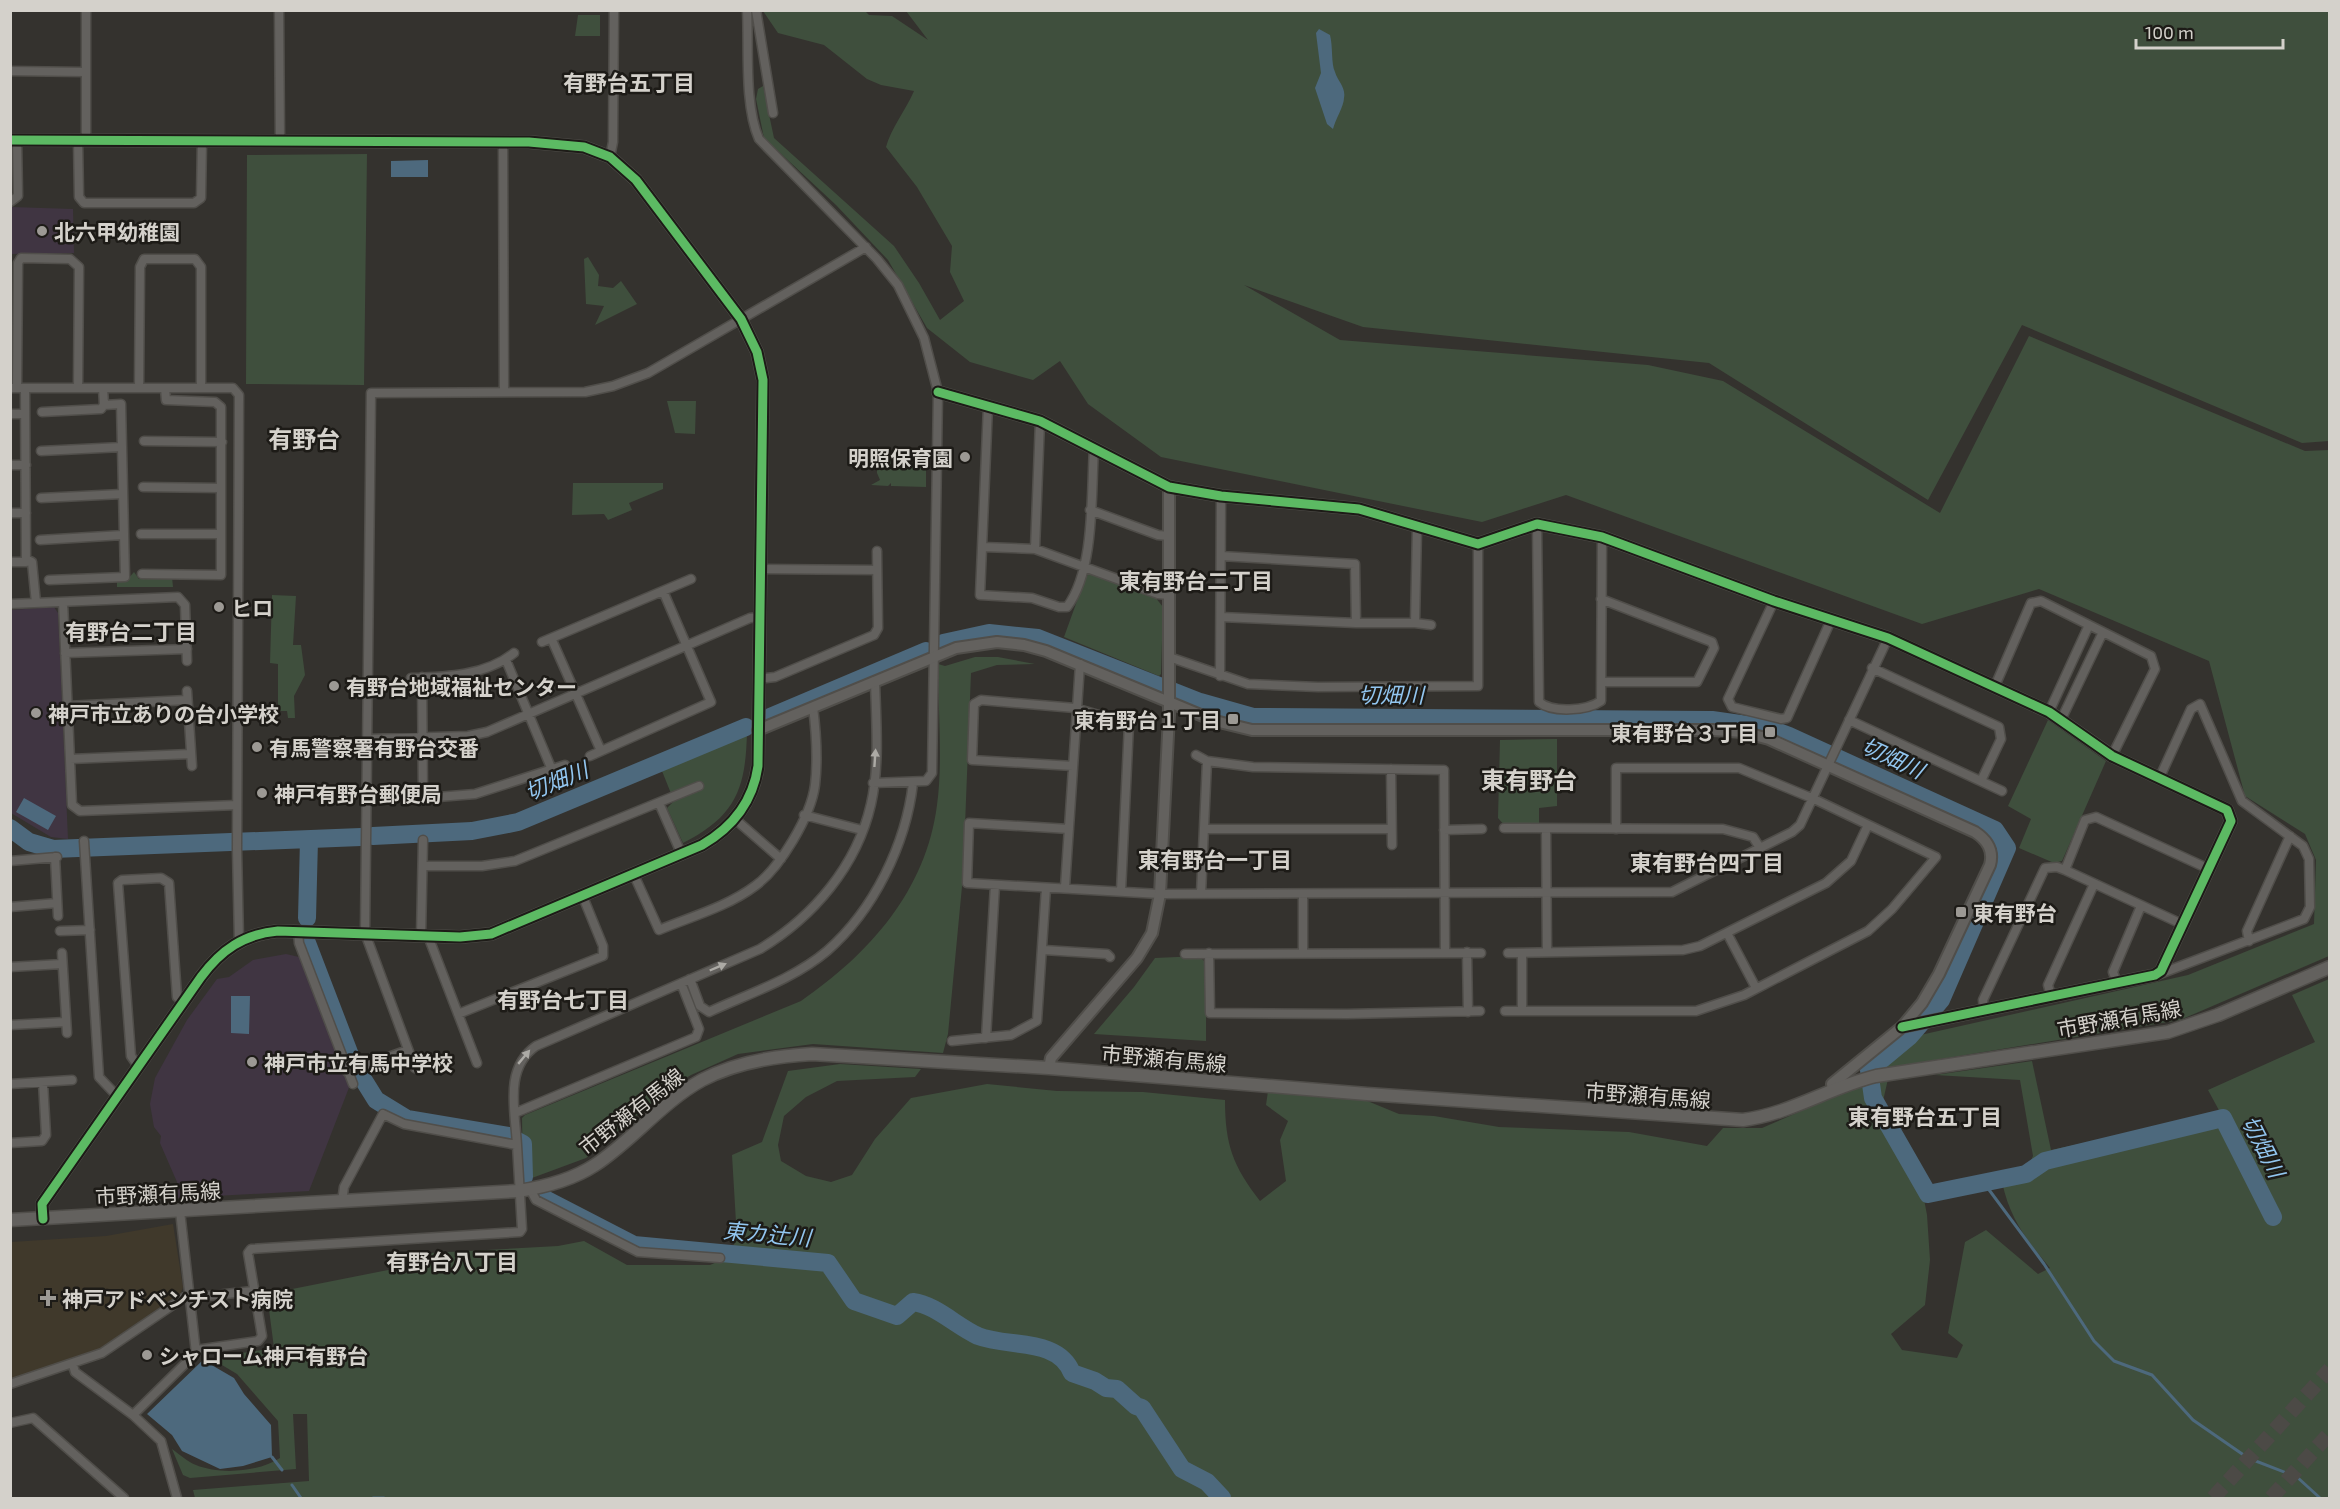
<svg xmlns="http://www.w3.org/2000/svg" width="2340" height="1509" font-family="'Exo 2','Noto Sans JP',sans-serif">
<style>
.built{fill:#40392b}
.education{fill:#403542}
.green{fill:#3f4f3d}
.water{fill:#4d697d}
.lines{fill:none;stroke-linecap:round;stroke-linejoin:round}
.stream{stroke:#4d697d;stroke-width:3}
.river{stroke:#4d697d;stroke-width:18}
.motorway-tunnel{stroke:#4c4a46;stroke-width:15;stroke-dasharray:15 8;stroke-linecap:butt}
.minor-casing{stroke:#504e4a;stroke-width:11}
.tertiary-casing{stroke:#504e4a;stroke-width:14}
.secondary-casing{stroke:#504e4a;stroke-width:15}
.minor{stroke:#63615e;stroke-width:8}
.tertiary{stroke:#63615e;stroke-width:10}
.secondary{stroke:#63615e;stroke-width:12}
.cycleway-casing{stroke:#1d1b17;stroke-width:13}
.cycleway{stroke:#5cba63;stroke-width:9}
.oneway{fill:#acaaa5}
.poi-dot{fill:#9c9994;stroke:#1d1b17;stroke-width:2}
.labels{text-anchor:middle;dominant-baseline:central;stroke-width:5;stroke-linejoin:round;paint-order:stroke}
.poi-label{font-size:21px;font-weight:bold;fill:#d4d1cb;stroke:#1d1b17;text-anchor:start}
.street-label{font-size:21px;fill:#d4d1cb;stroke:#1d1b17}
.neighbourhood-label{font-size:22px;font-weight:bold;fill:#d4d1cb;stroke:#1d1b17}
.water-label{font-size:22px;font-style:italic;fill:#92c6f0;stroke:#1d1b17}
.quarter-label{font-size:24px;font-weight:bold;fill:#d4d1cb;stroke:#1d1b17}
</style>
<rect width="100%" height="100%" fill="#34322e"/>
<path class="built" d="M173,1224L183,1287L181,1293L98,1350L11,1379V1242L106,1236Z"/>
<path class="education" d="M11,207L73,209L74,253L11,254Z
M54,607L58,613L68,839L51,837L11,813V610Z
M286,954L299,957L318,998L350,1085L309,1191L178,1198L177,1182L160,1143L161,1136L154,1127L150,1104L155,1078L187,1020L217,979L229,977L253,960Z"/>
<path class="green" d="M763,11H865L869,15L892,16L928,40L906,11H2329V441L2302,443L2022,325L1928,500L1709,363L1363,327L1244,285L1340,340L1648,365L1723,381L1940,513L2029,336L2305,451L2329,450V956L2180,1020L1874,1070L1916,1036L2188,975L2314,924L2316,860L2305,834L2245,796L2209,661L2039,589L1922,624L1566,495L1482,522L1161,457L1088,404L1060,361L1033,380L970,362L927,328L888,260L836,205L764,138L756,99L758,89L763,86L774,138L894,246L919,283L940,320L964,301L950,272L952,246L917,187L886,147C891,128 906,110 914,91L881,85L867,79L824,45L778,33Z
M578,15H600V36H575Z
M367,154L364,385L246,384L247,155Z
M588,257L599,275L598,286L613,288L621,281L637,304L595,325L604,306L586,304L584,259Z
M667,401H696L695,434L675,433Z
M877,456L911,457V463L926,465V487L891,486V483L888,486L871,485L880,480L877,473Z
M573,483H663V489L629,503L632,510L608,520L604,514L572,515Z
M134,572L139,579L172,577L173,587H117V580H127Z
M1093,573L1155,597L1163,607L1161,674L1159,676L1064,637L1086,576Z
M272,595L296,596L293,645H301L305,675L294,696L295,718H288L287,711H278V664L270,663Z
M975,657H998L1035,664L997,665L971,673L963,876L948,1034L943,1053L813,1044L738,1054L691,1075L667,1090L586,1158L532,1178H523L522,1118L525,1115L801,1001C869,954 926,891 937,805C943,762 938,708 938,664L945,666Z
M2048,720L2106,761L2062,861L2054,863L2019,848L2031,819L2008,806Z
M747,730C746,789 736,816 683,843L667,808L674,801L660,766Z
M1557,739V806L1539,808V825L1505,826L1498,818L1500,740Z
M1199,956L1206,963V1041L1094,1034L1134,987L1155,958Z
M2329,979V1498H195L193,1490L309,1481L307,1414H293L296,1469L190,1478L183,1475L172,1449C179,1454 188,1462 196,1465C220,1475 259,1472 280,1458L278,1421L237,1374L217,1362V1357L274,1348L267,1294L393,1269V1252L430,1253L558,1246L584,1241L627,1265H710L726,1258L737,1239L732,1155L762,1142L788,1071L840,1064L921,1069L915,1077L837,1081L806,1097L784,1116L778,1145L781,1161L806,1176L831,1182L852,1175L875,1139L911,1098L987,1084L1057,1091L1143,1092L1225,1100C1225,1145 1233,1166 1260,1201L1286,1181L1280,1140L1288,1121L1266,1105L1268,1091L1365,1100L1399,1114L1434,1116L1499,1127L1629,1132L1707,1146L1723,1128H1762L1859,1086L1888,1079L1883,1101L1919,1173L1927,1215L1930,1260L1925,1305L1891,1334L1902,1350L1957,1358L1963,1345L1948,1333L1965,1242L1986,1230L2038,1274L2050,1268C2026,1239 2010,1219 2002,1182L2023,1178L2033,1156L2020,1080L1935,1075L2032,1061L2051,1150L2221,1114L2208,1090L2315,1042L2292,995Z"/>
<path class="water" d="M1319,29L1330,35C1333,46 1331,64 1335,72C1338,82 1346,87 1344,98C1344,106 1335,120 1333,129L1327,124L1315,88L1321,73L1316,33Z
M428,160V177H391V161Z
M24,798L56,816L48,830L16,812Z
M231,996H250L249,1034L231,1033Z
M203,1360L234,1378L244,1394L271,1425L272,1457L243,1466L220,1469L182,1451L172,1435L147,1414Z"/>
<g class="lines">
<path class="stream" d="M2330,195V209
M1984,1183L2044,1264L2094,1341L2114,1361L2152,1375L2193,1420L2248,1458L2297,1477L2320,1498
M272,1457L282,1470
M292,1485L301,1498
M373,1498H384"/>
<path class="river" d="M943,643L989,633L1038,638L1200,702L1253,717L1712,720L1768,728L1789,736L1995,830L2007,848L1941,1000L1910,1036L1869,1070L1873,1098L1928,1194L2026,1174L2045,1161L2223,1118L2273,1217
M770,717L926,651
M10,828L29,842L53,849L361,837
M373,836L472,831L518,822L746,727
M307,918L309,840
M307,943L353,1063L376,1100L407,1119L508,1136L523,1144L524,1177
M543,1198L634,1245L828,1263L854,1301L897,1316L913,1302C936,1305 956,1326 978,1336C1008,1348 1058,1337 1072,1373L1095,1381L1106,1388L1117,1389L1136,1406L1142,1408L1182,1469L1207,1482L1222,1498"/>
<path class="motorway-tunnel" d="M2213,1498L2330,1369
M2271,1498L2330,1433"/>
<defs>
<path id="minor" d="M279,10L280,142
M747,10C749,48 744,105 759,139L877,259L898,285L924,338L938,392L932,773L926,781L873,783
M756,10L773,113
M10,71L85,72
M78,140L79,197L84,203H194L201,198L202,141
M86,140V10
M503,142L504,392
M610,157L613,142L614,10
M10,202L18,196L17,140
M10,388H233L239,395L237,849L239,941
M17,388L18,263L21,258L70,259L79,267L78,388
M139,388L140,267L144,259H195L201,267V388
M988,406L980,595L1032,598L1059,607H1067C1095,570 1091,494 1094,448
M42,412L101,409L104,405
M10,414H25
M144,441L222,442
M41,451L122,447
M10,465H26
M143,487L221,488
M41,498L122,494
M1090,510L1158,535L1169,536
M10,513H26
M1537,524L1539,702C1552,713 1587,711 1601,701L1602,537
M141,534H221
M40,540L123,535
M983,547L1035,549L1158,594L1169,595
M1035,549L1040,421
M26,559L32,562L36,603
M10,562H26L25,388
M760,569L877,570
M142,574L221,575V407L215,402L166,400L165,388
M49,580L125,577L121,404L104,405L103,388
M1774,601L1728,699L1732,707L1781,719L1787,718L1831,620
M63,602L72,805L80,811L237,805
M10,604L178,597L185,605L187,661
M1221,617L1356,623L1355,564L1221,556
M1356,623H1415L1417,528
M1415,623L1431,625
M552,640L601,751
M542,642L691,579
M65,653L187,649
M1169,657L1248,684L1318,687L1478,686V544
M506,660L552,770
M1872,668L1999,727L2001,739L1981,781
M1220,676L1221,496
M422,677L423,798
M411,678C446,677 485,676 514,653
M758,679L775,677L874,635L878,628L877,551
M1601,682H1697L1714,648L1712,642L1601,599
M1995,686L2031,603L2041,601L2151,656L2155,669L2112,756
M187,691L192,766
M67,706L187,700
M2049,712L2089,625
M1849,720L2002,791
M2061,720L2103,632
M367,739L468,736L487,732L750,618L759,617
M1196,755L1207,761L1253,767L1444,770L1445,952
M590,756L711,702L663,591
M70,759L190,754
M1073,766L972,760L974,704L981,700L1075,708L1129,724L1121,891
M1391,769L1392,845
M413,799L475,794L565,765
M659,803L682,855
M804,815L862,830
M735,819L781,859
M1504,828L1723,829L1753,837L1760,848
M1069,829L969,823L967,883L1160,894L1672,892L1792,832L1800,825L1888,638
M1204,829H1391
M1444,830L1482,829
M1546,830L1547,952
M84,841L99,1077L117,1096
M55,857L58,916
M10,861L57,857
M423,866H482L515,861L699,786
M634,875L659,930C690,917 727,907 755,886C780,868 811,816 815,785C818,760 816,731 813,707
M1065,887L1080,664
M1201,894L1207,761
M1303,894V952
M10,907L57,903
M2184,925L2065,870L2085,820L2096,817L2209,869
M60,931L90,930
M298,931L299,943L353,1084
M1727,933L1756,988
M421,936L423,840
M428,936L477,1063
M2249,941L2247,931L2290,836
M1044,950L1107,954L1110,957
M1467,952L1468,1012
M62,953L67,1033
M1209,953L1210,1013L1347,1014L1480,1011
M1508,953L1683,950L1700,946L1826,883L1851,861L1868,825
M1522,953V1011
M1185,954L1481,953
M10,967L62,964
M2157,975L2304,919L2310,907L2309,859L2303,846L2242,801L2200,704L2191,709L2159,779
M690,979L700,1006L709,1012C748,994 794,979 827,951C874,910 906,844 913,783
M2117,983L2113,972L2141,906
M2051,996L2048,985L2094,884
M1984,1010L1983,1000L2045,868L2057,867L2065,870
M1505,1011H1696L1744,995L1868,931L1892,909L1936,857L1814,799L1739,768H1616V829
M458,1014L603,956V946L583,897
M10,1025L65,1022
M986,1038L995,885
M952,1041L1011,1035L1037,1021L1046,888
M138,1066L131,1056L118,883L122,880L161,878L169,883L177,997L183,1002
M415,1068L365,933L371,393L585,392L613,386L648,373L866,247
M347,1072L408,1050
M10,1084L72,1080
M515,1113L696,1037L699,1029L681,983
M10,1143L42,1141L46,1135L43,1082
M517,1145C515,1110 504,1068 536,1046L760,949C813,917 857,866 871,804C880,765 876,720 875,681
M530,1189L536,1200L638,1252L720,1258
M189,1298L253,1291
M196,1350L258,1341L262,1336L248,1253L251,1249L520,1232L522,1229L517,1145L404,1124L383,1114L344,1187L342,1202
M73,1365L75,1372L133,1415L161,1441L177,1498
M10,1384L102,1353L189,1294
M133,1415L196,1353L180,1211
M10,1423L33,1418L124,1498"/>
<path id="tertiary" d="M10,140L529,142L584,147L610,157L636,180L741,319L757,352L763,380L758,766C753,801 733,827 702,845L491,934L460,937L278,931C244,934 221,950 201,977L42,1204L43,1219
M938,392L1040,421L1169,487L1221,496L1359,509L1478,544L1537,524L1602,537L1774,601L1888,638L2049,712L2112,756L2227,810L2231,821L2161,971L2155,975L1902,1027
M758,730L956,648L997,642L1024,645L1046,651L1215,721L1252,730H1713L1743,732L1769,739L1975,832C1987,840 1994,850 1990,865L1939,974L1922,1003L1902,1027L1832,1084L1833,1090
M1049,1068L1051,1058L1137,958L1152,933L1160,894L1169,715V487"/>
<path id="secondary" d="M10,1220L518,1191C545,1187 572,1180 595,1165C633,1140 662,1102 702,1080C736,1062 775,1056 812,1054L1049,1068L1367,1094L1743,1120C1790,1114 1830,1087 1876,1076L2168,1032L2218,1015L2330,967"/>
</defs>
<use href="#minor" class="minor-casing"/>
<use href="#tertiary" class="tertiary-casing"/>
<use href="#secondary" class="secondary-casing"/>
<use href="#minor" class="minor"/>
<use href="#tertiary" class="tertiary"/>
<use href="#secondary" class="secondary"/>
<defs>
<path id="cycleway" d="M10,140L529,142L584,147L610,157L636,180L741,319L757,352L763,380L758,766C753,801 733,827 702,845L491,934L460,937L278,931C244,934 221,950 201,977L42,1204L43,1219
M938,392L1040,421L1169,487L1221,496L1359,509L1478,544L1537,524L1602,537L1774,601L1888,638L2049,712L2112,756L2227,810L2231,821L2161,971L2155,975L1902,1027"/>
</defs>
<use href="#cycleway" class="cycleway-casing"/>
<use href="#cycleway" class="cycleway"/>
</g>
<defs><path id="oneway-solid" d="M-6-.8H1V-3.2L6.5 0L1 3.2V.8H-6Z" transform="scale(1.5)"/></defs>
<g class="oneway">
<use href="#oneway-solid" transform="translate(875 758) rotate(-86)"/>
<use href="#oneway-solid" transform="translate(718 967) rotate(-23)"/>
<use href="#oneway-solid" transform="translate(524 1057) rotate(-50)"/>
</g>
<g class="poi-dot">
<circle cx="42" cy="231" r="6"/>
<circle cx="965" cy="457" r="6"/>
<circle cx="219" cy="607" r="6"/>
<circle cx="334" cy="686" r="6"/>
<circle cx="36" cy="713" r="6"/>
<rect x="1227" y="713" width="12" height="12" rx="3"/>
<rect x="1764" y="726" width="12" height="12" rx="3"/>
<circle cx="257" cy="747" r="6"/>
<circle cx="262" cy="793" r="6"/>
<rect x="1955" y="906" width="12" height="12" rx="3"/>
<circle cx="252" cy="1062" r="6"/>
<path d="M45 1289h6v6h6v6h-6v6h-6v-6h-6v-6h6z"/>
<circle cx="147" cy="1355" r="6"/>
</g>
<g class="labels">
<g class="poi-label">
<text x="54" y="231">北六甲幼稚園</text>
<text x="953" y="457" text-anchor="end">明照保育園</text>
<text x="231" y="607">ヒロ</text>
<text x="346" y="686">有野台地域福祉センター</text>
<text x="48" y="713">神戸市立ありの台小学校</text>
<text x="1221" y="719" text-anchor="end">東有野台１丁目</text>
<text x="1758" y="732" text-anchor="end">東有野台３丁目</text>
<text x="269" y="747">有馬警察署有野台交番</text>
<text x="274" y="793">神戸有野台郵便局</text>
<text x="1973" y="912">東有野台</text>
<text x="264" y="1062">神戸市立有馬中学校</text>
<text x="62" y="1298">神戸アドベンチスト病院</text>
<text x="159" y="1355">シャローム神戸有野台</text>
</g>
<g class="street-label">
<text transform="translate(2119 1018) rotate(-10)">市野瀬有馬線</text>
<text transform="translate(1164 1058) rotate(5)">市野瀬有馬線</text>
<text transform="translate(1648 1095) rotate(4)">市野瀬有馬線</text>
<text transform="translate(631 1111) rotate(-38)">市野瀬有馬線</text>
<text transform="translate(158 1193) rotate(-3)">市野瀬有馬線</text>
</g>
<g class="neighbourhood-label">
<text x="629" y="82">有野台五丁目</text>
<text x="1196" y="580">東有野台二丁目</text>
<text x="131" y="631">有野台二丁目</text>
<text x="1215" y="859">東有野台一丁目</text>
<text x="1707" y="862">東有野台四丁目</text>
<text x="563" y="999">有野台七丁目</text>
<text x="1925" y="1116">東有野台五丁目</text>
<text x="452" y="1261">有野台八丁目</text>
</g>
<g class="water-label">
<text x="1391" y="694">切畑川</text>
<text transform="translate(1893 757) rotate(25)">切畑川</text>
<text transform="translate(556 780) rotate(-22)">切畑川</text>
<text transform="translate(2264 1146) rotate(63)">切畑川</text>
<text transform="translate(767 1233) rotate(5)">東カ辻川</text>
</g>
<g class="quarter-label">
<text x="304" y="438">有野台</text>
<text x="1529" y="779">東有野台</text>
</g>
</g>
<rect width="2340" height="1509" fill="none" stroke="#d4d1cb" stroke-width="24"/>
<path d="M2136 39v9h147v-9" fill="none" stroke="#d4d1cb" stroke-width="3"/>
<text x="2145" y="39" font-size="18" fill="#d4d1cb" stroke="#1d1b17" stroke-width="4.5" paint-order="stroke">100 m</text>
</svg>
